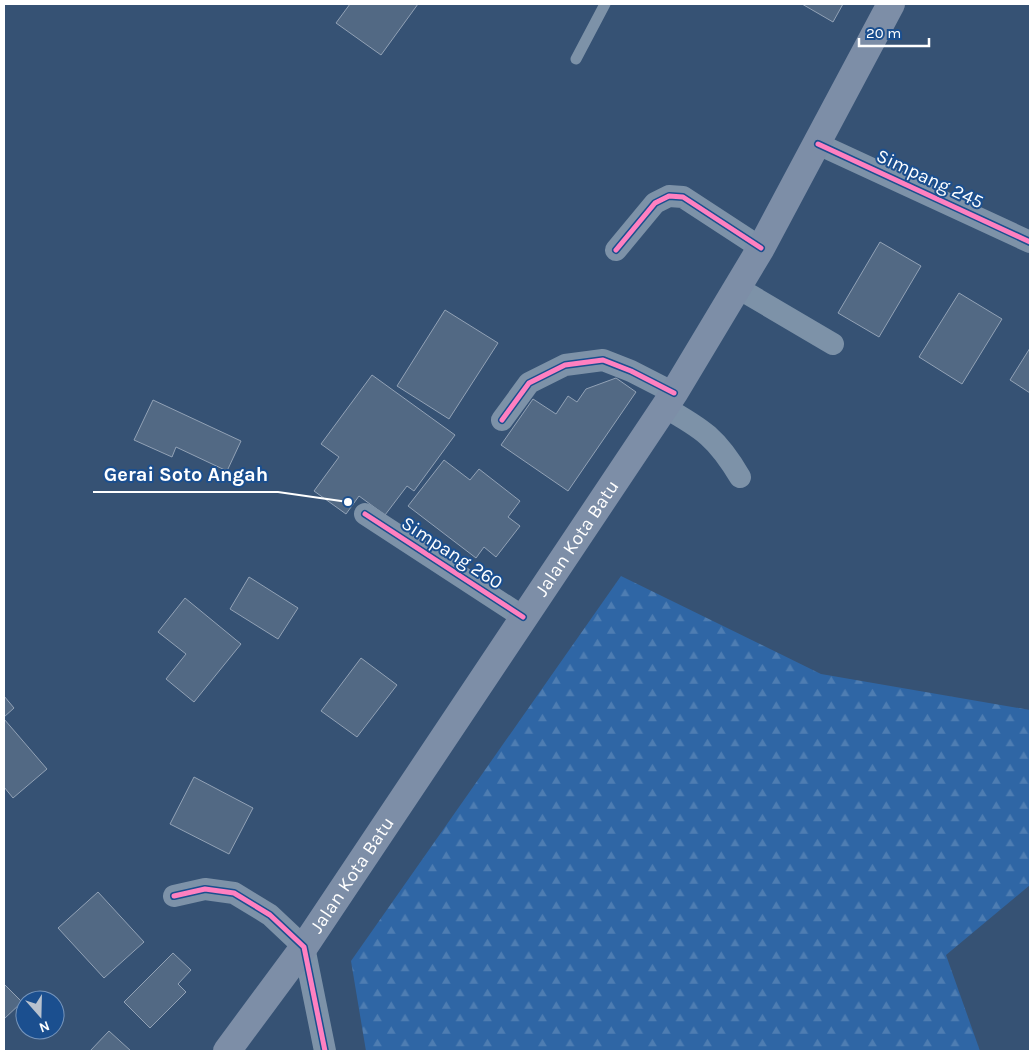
<svg xmlns="http://www.w3.org/2000/svg" width="1034" height="1055" font-family="Karla,sans-serif">
<style>
.forest{fill:url(#forest-firs)}
.building{fill:#526984;stroke:#92a2b6}
.lines{fill:none;stroke-linecap:round;stroke-linejoin:round}
.lane{stroke:#7d92a8;stroke-width:11}
.street{stroke:#7d92a8;stroke-width:22}
.primary{stroke:#7d8ea7;stroke-width:28}
.cycleway-casing{stroke:#1b4f8f;stroke-width:8}
.cycleway{stroke:#ff80c0;stroke-width:5}
.labels{text-anchor:middle;dominant-baseline:central;stroke-width:4;stroke-linejoin:round;paint-order:stroke}
.street-label{font-size:19px;fill:#fff;stroke:#1b4f8f}
.leader{fill:none;stroke:#fff;stroke-width:2}
.callout-dot{fill:#fff;stroke:#1b4f8f;stroke-width:2}
.callout-label{font-size:20px;text-anchor:middle;font-weight:bold;fill:#fff;stroke:#1b4f8f;stroke-width:4;stroke-linejoin:round;paint-order:stroke}
</style>
<defs>
<pattern id="forest-firs" width="22" height="20" patternUnits="userSpaceOnUse" patternTransform="scale(1.25)"><rect width="22" height="20" fill="#2f66a5"/><path d="M5 1l3.5 6h-7zM16 11l3.5 6h-7z" fill="#4e7db2"/></pattern>
</defs>
<rect width="100%" height="100%" fill="#365274"/>
<path class="forest" d="M621,576L821,674L1030,710V885L946,955L980,1051H366L351,961Z"/>
<path class="building" d="M350,4H418L381,55L336,23Z
M802,4H843L833,22Z
M880,242L921,266L879,337L838,313Z
M959,293L1002,319L962,384L919,357Z
M445,310L498,343L449,419L397,386Z
M1030,348V393L1010,380Z
M372,375L455,435L414,491L407,486L385,515L359,496L346,514L314,491L339,457L321,444Z
M616,378L636,392L568,491L501,445L533,399L556,414L568,396L577,402L586,389Z
M153,400L241,441L227,471L176,447L172,457L134,440Z
M444,460L470,480L479,469L520,501L508,517L520,526L496,557L484,547L476,558L408,506Z
M249,577L298,608L278,639L230,609Z
M185,598L241,644L194,702L166,679L186,654L158,632Z
M361,658L397,685L357,737L321,711Z
M4,696L14,708L4,717Z
M4,719L47,769L13,798L4,787Z
M194,777L253,808L229,854L170,824Z
M98,892L144,942L104,978L58,928Z
M173,953L191,970L178,984L186,992L150,1028L124,1002Z
M4,984L22,1002L4,1019Z
M109,1031L131,1051H90Z"/>
<g class="lines">
<path class="lane" d="M576,59L605,4"/>
<path class="street" d="M818,144L1030,242
M616,250L655,203L669,196L683,197L761,248
M738,288L833,344
M664,407C703,429 717,438 740,477
M502,420L529,383L565,365L603,360L631,371L674,393
M365,514L523,617
M174,896L205,889L234,893L270,915L304,947L325,1051"/>
<path class="primary" id="s1" d="M227,1051L304,947L674,393L761,248L891,4"/>
<defs>
<path id="cycleway" d="M818,144L1030,242
M616,250L655,203L669,196L683,197L761,248
M502,420L529,383L565,365L603,360L631,371L674,393
M365,514L523,617
M174,896L205,889L234,893L270,915L304,947L325,1051"/>
</defs>
<use href="#cycleway" class="cycleway-casing"/>
<use href="#cycleway" class="cycleway"/>
</g>
<g class="labels">
<g class="street-label">
<text transform="translate(930 179) rotate(25)">Simpang 245</text>
<text stroke="none"><textPath href="#s1" startOffset="621">Jalan Kota Batu</textPath></text>
<text transform="translate(452 553) rotate(33)">Simpang 260</text>
<text stroke="none"><textPath href="#s1" startOffset="216">Jalan Kota Batu</textPath></text>
</g>
</g>
<path class="leader" d="M348 502L278 492H93"/>
<circle class="callout-dot" cx="348" cy="502" r="5"/>
<g class="callout-label">
<text x="186" y="481">Gerai Soto Angah</text>
</g>
<rect width="1034" height="1055" fill="none" stroke="#ffffff" stroke-width="10"/>
<g transform="translate(40 1015) rotate(160)"><circle r="24" fill="#1b4f8f" stroke="#7695bc"/>
<path d="M0-4L9 19L0 12L-9 19Z" fill="#b9c2ce"/>
<text y="-8" font-size="14" font-weight="bold" text-anchor="middle" fill="#ffffff">N</text>
</g>
<path d="M859 38v8h70v-8" fill="none" stroke="#ffffff" stroke-width="2.5"/>
<text x="866" y="38" font-size="15" fill="#ffffff" stroke="#1b4f8f" stroke-width="4" paint-order="stroke">20 m</text>
</svg>
